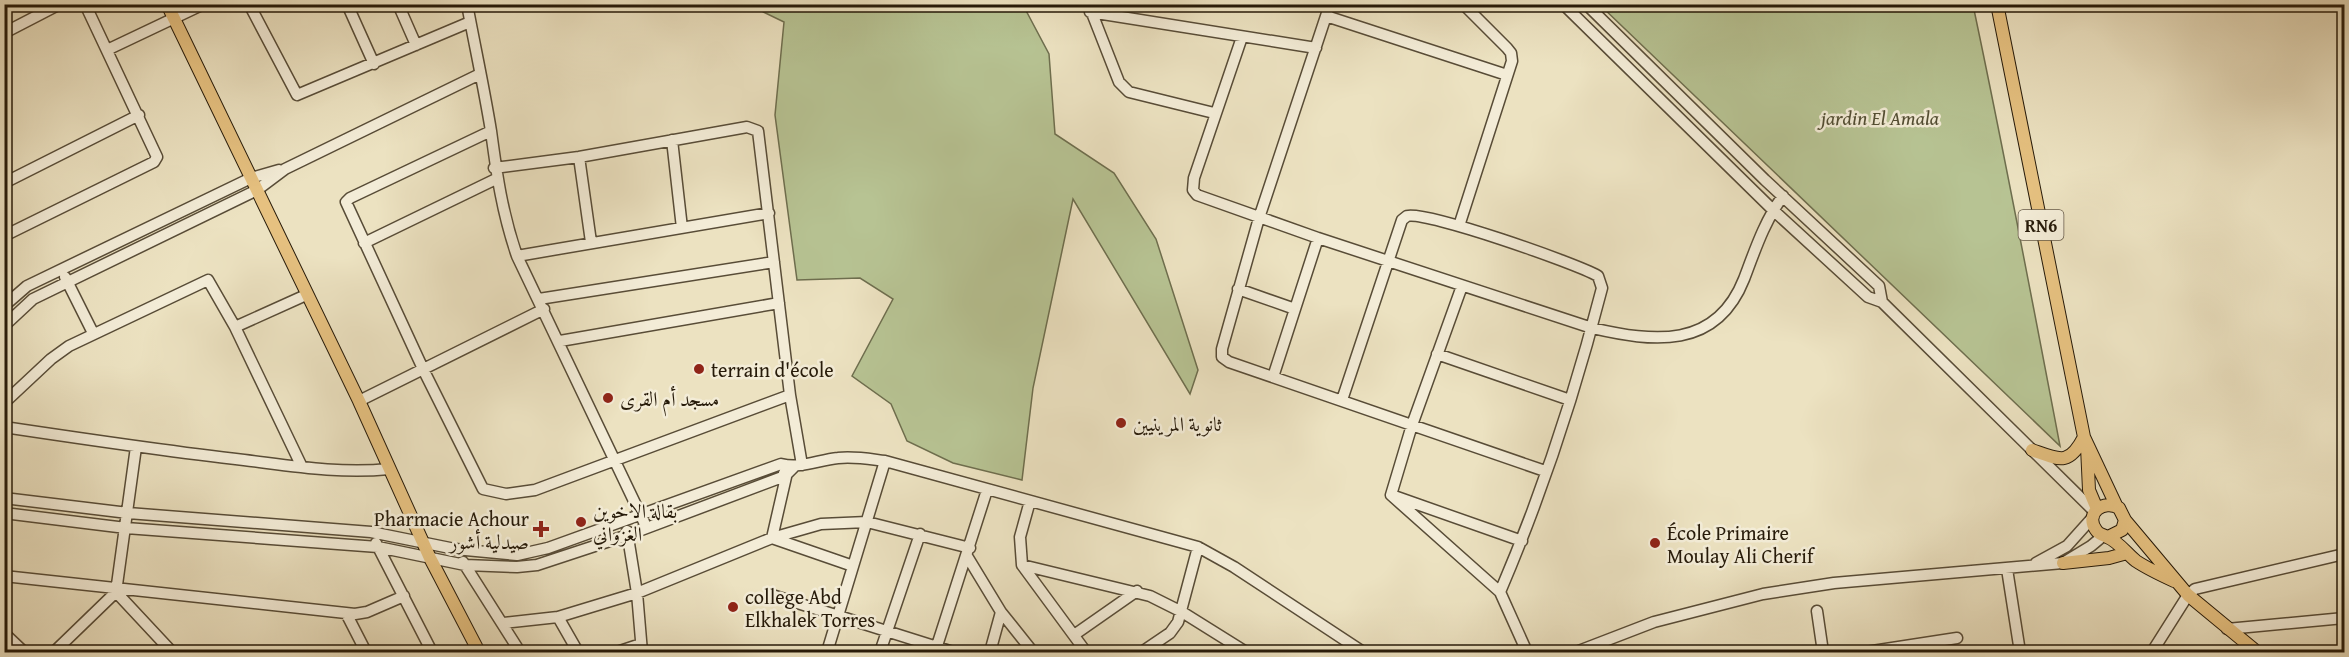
<svg xmlns="http://www.w3.org/2000/svg" width="2349" height="657" font-family="'Gentium Book Plus',Amiri,serif">
<style>
.green{fill:#b7c393;stroke:#6e6e4e;stroke-width:1.5}
.lines{fill:none;stroke-linecap:round;stroke-linejoin:round}
.minor-casing{stroke:#584c37;stroke-width:13}
.major-casing{stroke:#261a09;stroke-width:14}
.minor{stroke:#f3ecd7;stroke-width:10}
.major{stroke:#e6c180;stroke-width:12}
.poi-dot{fill:#8f2418;stroke:#f3ecd7;stroke-width:2}
.labels{text-anchor:middle;dominant-baseline:central;stroke-width:5;stroke-linejoin:round;paint-order:stroke}
.shield{fill:#f3ecd7;stroke:#645947;stroke-width:1.5}
.shield-label{font-size:18px;font-weight:bold;fill:#261a09}
.park-label{font-size:20px;font-style:italic;fill:#524d32;stroke:#f3ecd7}
.poi-label{font-size:20px;fill:#261a09;stroke:#f3ecd7;text-anchor:start}
</style>
<rect width="100%" height="100%" fill="#ece2c1"/>
<filter id="stains"><feTurbulence type="fractalNoise" baseFrequency=".00333" numOctaves="4"/><feColorMatrix values="0 0 0 0 .2 0 0 0 0 .09 0 0 0 0 .02 0 0 0 .5 -.17"/></filter>
<radialGradient id="worn" r=".72"><stop offset=".6" stop-color="#630" stop-opacity="0"/><stop offset="1" stop-color="#630" stop-opacity=".3"/></radialGradient>
<path class="green" d="M749,5H1023L1049,54L1055,134L1114,173L1156,239L1198,370L1190,394L1073,199L1033,388L1022,480L953,463L907,441L891,404L852,376L893,299L860,278L797,280L775,115L784,22Z
M1600,5H1973C2004,151 2032,299 2060,446Z"/>
<g class="lines">
<defs>
<path id="minor" d="M249,4L297,95L470,22
M347,4L374,64
M398,4L416,45
M467,4C475,47 484,88 491,131C497,176 502,212 517,256L644,522
M1330,4L1259,218L1222,349V357L1229,362L1545,471
M1563,4L1773,210L1868,297L1882,302L2095,512
M1586,4L1765,180L1879,286L1882,302
M1090,8L1119,82L1129,92L1214,113
M1090,12L1316,48
M1326,16L1507,75
M4,33L60,4
M1242,37L1194,178L1193,190L1197,195L1318,238L1592,328C1653,342 1716,350 1744,279C1755,250 1765,220 1783,196
M107,50L204,4
M491,131L350,198L346,202L424,371L483,489L506,494L535,490L790,395
M672,140L682,228
M579,157L591,242
M494,168L579,157L747,127L758,131L790,395L802,465
M4,183L139,115
M1459,226L1512,61L1511,53L1507,48L1463,4
M4,236L154,162L157,157L85,4
M364,243L496,179
M517,256L769,213
M65,277L93,333
M1462,286L1412,425L1391,495L1500,592L1527,652
M1238,289L1295,309
M539,299L774,262
M4,306L27,286L251,178L279,170
M4,326L33,299L257,190L285,169L480,74
M235,327L306,295
M560,341L779,303
M1437,354L1570,400
M1273,377L1318,238
M1342,400L1402,220L1407,216C1427,211 1575,263 1598,276L1602,288C1576,390 1541,496 1500,592
M359,401L544,309
M4,403L51,359L69,346L208,280L235,327L302,467
M4,427C84,439 164,451 244,460C293,466 340,474 389,469
M136,447L116,592L172,652
M784,473L786,477L772,538L853,566
M1394,496L1522,541
M4,498L128,513L371,532L455,549L517,555L548,548L781,464C801,469 818,460 838,458C854,456 869,459 885,461L1198,547L1234,567L1363,652
M1030,501L1020,537L1022,565L1086,652
M4,513L126,528L378,547L465,565L517,567L537,565L628,535L785,476L794,467
M627,531L637,593L642,652
M376,543L432,652
M967,556L1001,612L1033,652
M463,562L520,652
M2036,563L2067,546L2093,517
M1022,565L1150,596L1182,612L1246,652
M2007,569L2020,652
M4,576L355,614L367,612L404,596
M772,595L953,652
M1817,611L1823,652
M346,613L366,652
M558,617L578,652
M504,623L558,617L637,593L772,538L821,524L867,522L970,548
M2227,629L2344,618
M4,633L24,652
M1074,635L1137,591
M54,652L116,592
M617,652L641,644
M827,652L885,461
M880,652L920,534
M935,652L987,490
M990,652L1001,612
M1142,652L1170,633L1178,622L1198,547
M1576,652L1654,622L1763,594L1834,583L2063,563L2091,546L2103,536
M1866,652L1957,638
M2152,652L2188,595L2195,589L2344,554"/>
<path id="major" d="M167,4L359,401L430,558L479,652
M1997,4L2084,437L2116,505
M2087,447L2089,490L2097,509
M2032,450C2060,460 2069,466 2084,437
M2125,520L2188,595L2257,652
M2108,537L2122,530L2125,520L2119,508C2104,499 2084,513 2096,530C2099,535 2102,534 2107,537C2118,541 2127,554 2136,561C2148,569 2161,575 2174,581
M2063,563L2109,558L2127,553"/>
</defs>
<use href="#minor" class="minor-casing"/>
<use href="#major" class="major-casing"/>
<use href="#minor" class="minor"/>
<use href="#major" class="major"/>
</g>
<g class="poi-dot">
<circle cx="699" cy="369" r="6"/>
<circle cx="608" cy="398" r="6"/>
<circle cx="1121" cy="423" r="6"/>
<circle cx="581" cy="522" r="6"/>
<path d="M538 520h6v6h6v6h-6v6h-6v-6h-6v-6h6z"/>
<circle cx="1655" cy="543" r="6"/>
<circle cx="733" cy="607" r="6"/>
</g>
<g class="labels">
<rect class="shield" x="2018.5" y="210" width="45" height="30" rx="4.5"/>
<g class="shield-label">
<text x="2041" y="225">RN6</text>
</g>
<g class="park-label">
<text x="1880" y="117">jardin El Amala</text>
</g>
<g class="poi-label">
<text x="711" y="369">terrain d'école</text>
<text x="620" y="398">مسجد أم القرى</text>
<text x="1133" y="423">ثانوية المرينيين</text>
<text x="593" y="510">بقالة الاخوين<tspan x="593" dy="23">الغزواني</tspan></text>
<text x="529" y="518" text-anchor="end">Pharmacie Achour<tspan x="529" dy="23">صيدلية أشور</tspan></text>
<text x="1667" y="532">École Primaire<tspan x="1667" dy="23">Moulay Ali Cherif</tspan></text>
<text x="745" y="596">college Abd<tspan x="745" dy="23">Elkhalek Torres</tspan></text>
</g>
</g>
<rect width="2349" height="657" fill="none" stroke="#ece2c1" stroke-width="24"/>
<rect x="6" y="6" width="2337" height="645" fill="none" stroke="#261a09" stroke-width="3"/>
<rect x="12" y="12" width="2325" height="633" fill="none" stroke="#261a09" stroke-width="1.5"/>
<rect width="100%" height="100%" filter="url(#stains)"/>
<rect width="100%" height="100%" fill="url(#worn)"/>
</svg>
